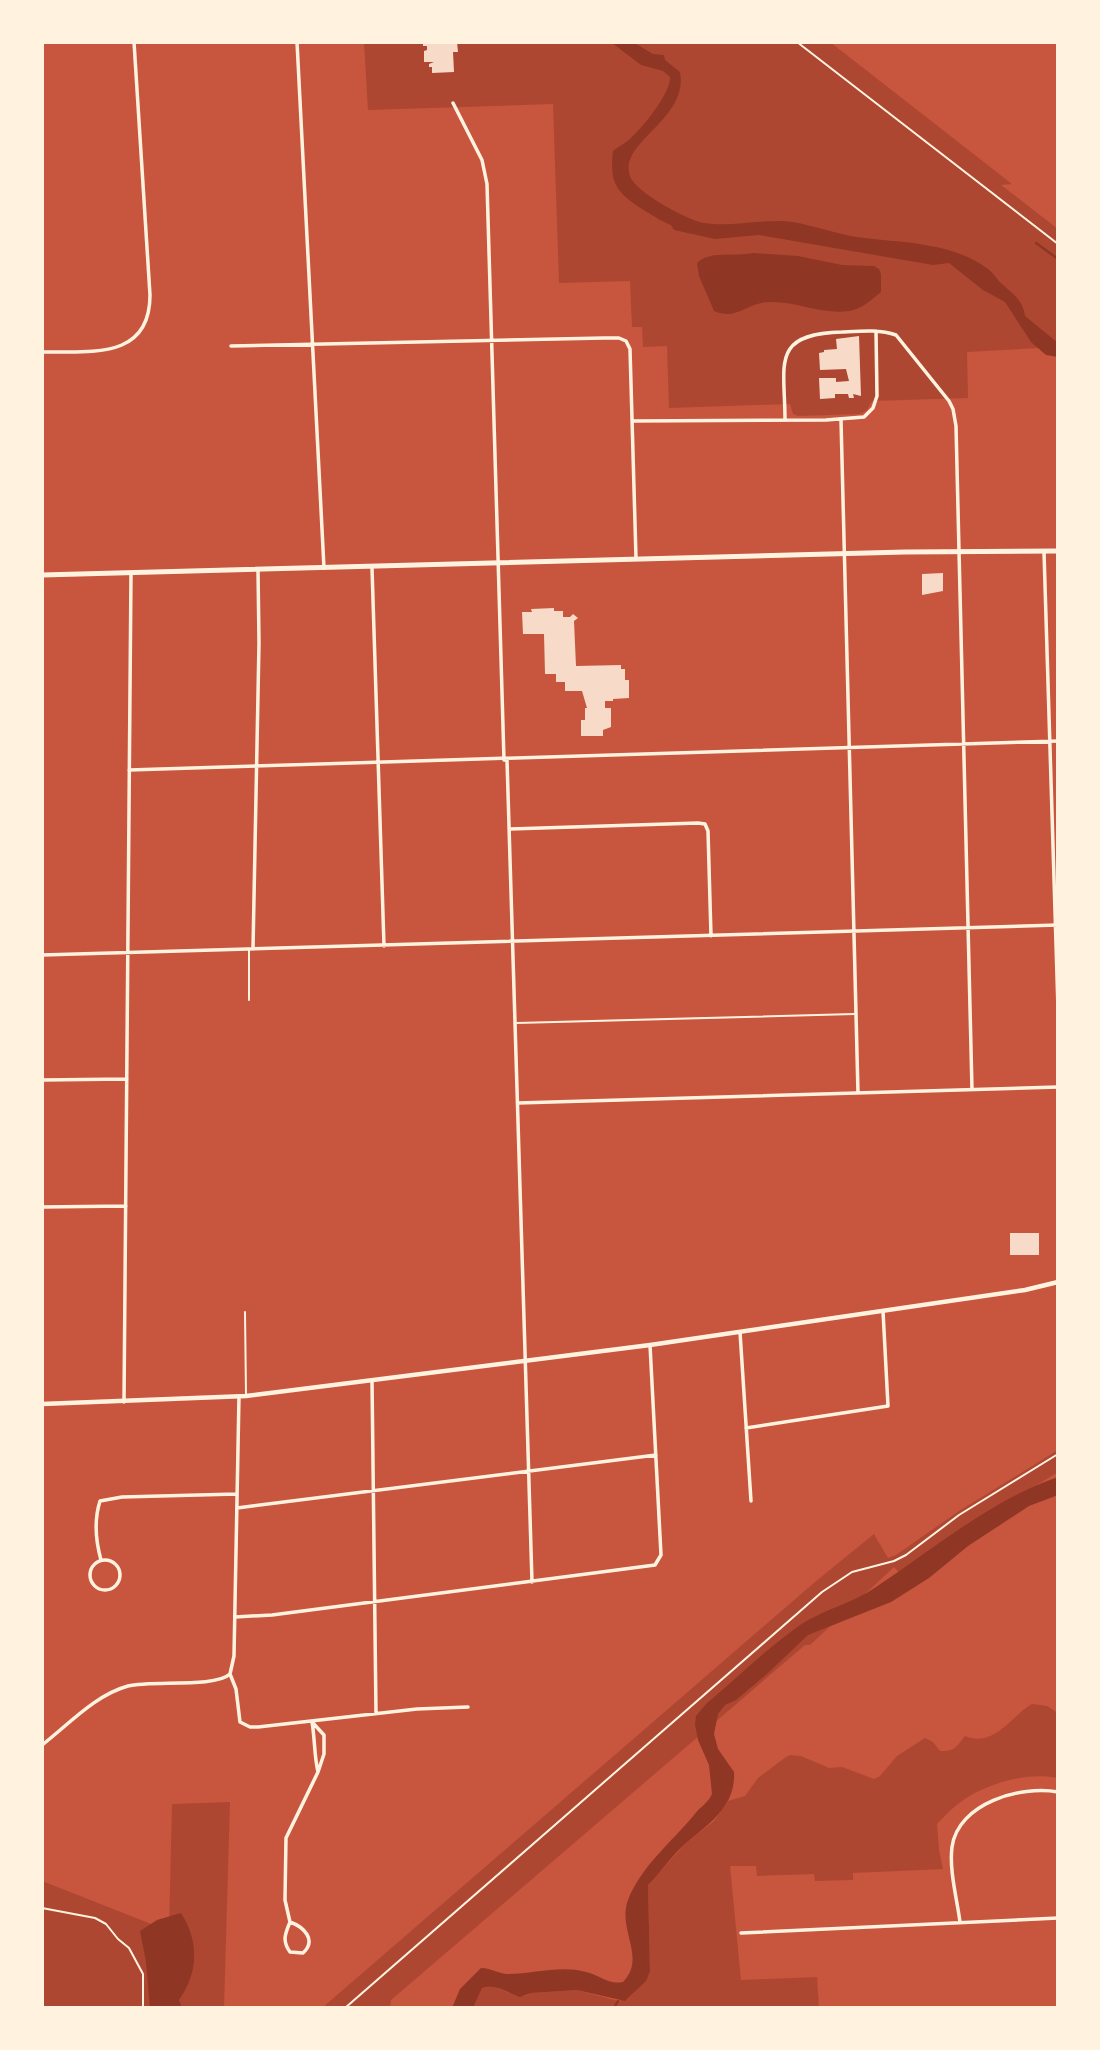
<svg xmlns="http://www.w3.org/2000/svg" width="1100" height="2050" font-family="'Fira Sans',sans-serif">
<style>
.green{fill:#ae4732}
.water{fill:#8f3625}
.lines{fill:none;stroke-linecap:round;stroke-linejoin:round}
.stream{stroke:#8f3625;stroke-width:2.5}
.building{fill:#f7dbc8}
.path{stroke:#fff3e0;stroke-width:2}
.service{stroke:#fff3e0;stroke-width:2}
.minor{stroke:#fff3e0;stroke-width:3.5}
.tertiary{stroke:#fff3e0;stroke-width:4.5}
.secondary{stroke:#fff3e0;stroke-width:5}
</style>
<rect width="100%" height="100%" fill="#c8553d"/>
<path class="green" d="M364,42H830L1012,184L1001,185L1058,229V347L967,352L968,398L872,401L867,410L860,414L798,416L793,414L790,404L669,408L667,346L643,347L642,327H632L630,281L559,283L553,104L368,110Z
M1058,1450V1472L983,1518L902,1576L894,1567L810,1645H805L391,2000L390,2008H322L815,1582L874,1534L888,1558L896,1555L959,1511Z
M1032,1704L1047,1706L1058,1713V1778C1027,1772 988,1783 962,1801C953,1807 945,1816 937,1824L939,1850L943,1869L853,1873V1880L815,1881L814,1874L757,1876L756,1866H730L741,1980L817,1977L819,2008H473L482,1988L493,1986L516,1996H525L531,1993L577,1990L618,2001L628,1999L648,1977L650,1972L648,1885L685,1844L714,1821L728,1801L745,1796L758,1778L786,1757L790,1755L801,1756L829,1768L842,1767L874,1779L880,1776L897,1756L925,1738L933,1742L940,1751C955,1752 957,1746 965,1736C994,1748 1011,1716 1032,1704Z
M230,1802L224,2008H42V1881L169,1931L172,1804Z"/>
<path class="water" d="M611,42H633L653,54L664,55L665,60L680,72C689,120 618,142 630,176C635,192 687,220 704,223C729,227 757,220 783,221C808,223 832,233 856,237C899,243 951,241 988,269C994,273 997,280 1002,284C1013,294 1023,300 1025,316L1058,343V357L1046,355L1031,342L1005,302L983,290L949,263L933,265L759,235L715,239L674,230L671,225C661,221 654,216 645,211C618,193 609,186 613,151C619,146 626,143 631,138C643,127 671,93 670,77L663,71L641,65Z
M753,253L798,256L842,265L874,266L879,269L881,274V292C871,300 862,309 849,311C822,315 797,301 769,302C745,303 737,321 714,311L699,276L697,263C710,250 735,257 753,253Z
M1058,1477V1495L1029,1506L968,1546L929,1578L891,1602L808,1635L767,1674L736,1700L725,1705L718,1714L714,1734L718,1749L734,1772C736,1806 709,1824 686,1843C672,1855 661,1872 648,1885L650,1972L646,1981L625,2001L577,1990L531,1993L520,1997C507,1993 497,1983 482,1988L473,2008H452L460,1989L481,1968C491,1968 499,1974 508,1974C534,1974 560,1965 586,1972C600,1975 608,1985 623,1982C647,1957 617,1930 628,1900C642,1865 671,1843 694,1815C700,1807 708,1803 712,1794L709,1765L698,1740L695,1725L696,1716L706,1704C736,1679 764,1651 796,1628C820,1610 852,1604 876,1587C935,1548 991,1500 1058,1477Z
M181,1913C199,1941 199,1972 179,2000L182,2008H150L146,1962L140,1931L157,1920Z"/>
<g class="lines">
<path class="stream" d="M1036,243L1058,259
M614,2008L618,2001"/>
</g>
<path class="building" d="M423,42H457L458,52H453L454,72L432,73V67H429V64L434,62H424V51L427,50V46H423Z
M859,336L861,396L853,394L854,398H849L848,394H835V398L820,399L819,378H836V382L849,381L846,369L820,370L819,353L824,352V350L837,349L836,339Z
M943,573V591L922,595V574Z
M554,608V611H563V617H570L573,614L578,618L574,621L576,666L621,665V669H625V680H629V698L613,699V701H605V708H611V727L603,730V736H581V720H585V708H587L582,691H565V682H556V674H545L544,634H523L522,612H532L531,609Z
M1010,1233H1039V1255H1010Z"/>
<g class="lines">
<path class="path" d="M797,42L1058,244
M42,1908L95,1918L106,1924L118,1939L129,1948L143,1974V2008
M345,2008L822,1592L852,1572L894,1561L906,1555L959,1515L1058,1454"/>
<path class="service" d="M249,1000V950
M517,1023L854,1014
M245,1312L246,1395"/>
<path class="minor" d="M297,42L324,568
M453,103L482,160L487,184L504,760
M231,346L604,338H619L626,341L630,349L636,558
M42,352C89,351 150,361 150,295L134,42
M785,420C785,364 770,334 842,332C860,331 880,329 896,335L949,401L953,409L956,426L972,1090
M841,420L858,1093
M632,421L826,420L864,417L873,408L877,396L876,331
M1044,552L1058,1009
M372,568L384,946
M507,760L532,1582
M129,770L1058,741
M510,829L698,823L705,824L708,831L711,936
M253,949L259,643L258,570
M42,955L1058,925
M42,1080L127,1079
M518,1103L1058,1087
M1058,1156V1157
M42,1207L126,1206
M740,1332L751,1501
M372,1380L376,1713
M239,1396L234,1656L230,1674L236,1689L240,1722L250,1727H258L417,1709L468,1707
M124,1402L131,573
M746,1428L888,1406L883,1311
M237,1508L656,1455
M90 1575a15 15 0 1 1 30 0a15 15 0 1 1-30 0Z
M101,1560C96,1542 94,1520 100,1501L122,1497L237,1494
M235,1617L272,1615L655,1565L661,1555L650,1345
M312,1722L324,1735V1754L318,1772C314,1755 315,1739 312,1722Z
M42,1745C68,1725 95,1695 128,1686C152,1680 215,1688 230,1674
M290,1922C285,1934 282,1941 290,1952L303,1953C317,1940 304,1927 290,1922L285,1900L286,1838L318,1772
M960,1922C957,1899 949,1870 952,1847C958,1803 1021,1785 1058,1792
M741,1933L1058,1918"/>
<path class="tertiary" d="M42,1404L246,1396L650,1345L1025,1290L1058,1282"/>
<path class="secondary" d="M42,575L905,552L1058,551"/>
</g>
<rect width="1100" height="2050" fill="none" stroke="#fff3e0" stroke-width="88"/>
</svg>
